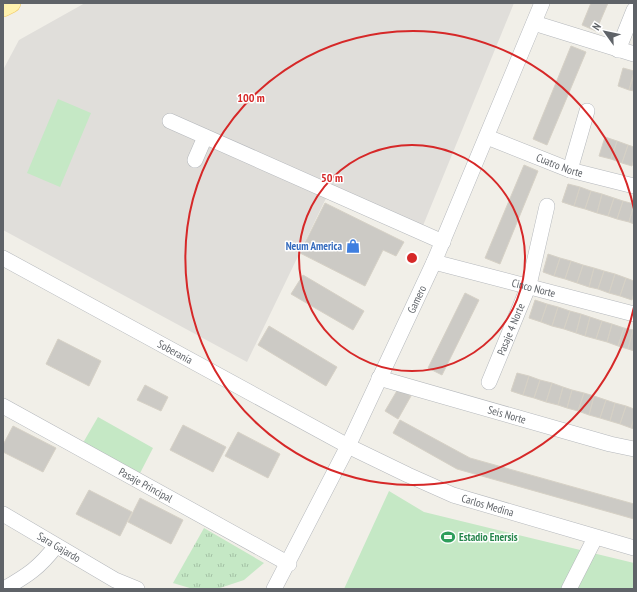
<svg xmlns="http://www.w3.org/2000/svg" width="637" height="592" font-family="'PT Sans Narrow',sans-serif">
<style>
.industrial{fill:#e0deda}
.grass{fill:url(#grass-tufts)}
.pitch{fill:#c5e8c5}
.building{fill:#cccac5;stroke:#d6d1c6}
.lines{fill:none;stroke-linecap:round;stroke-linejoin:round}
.minor-casing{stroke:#b5b8bc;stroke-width:16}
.major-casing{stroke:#f2c960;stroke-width:20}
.minor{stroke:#fff;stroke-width:15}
.major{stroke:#fff2af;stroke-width:19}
.ring{fill:none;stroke:#d62828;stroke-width:2}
.labels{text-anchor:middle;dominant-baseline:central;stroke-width:3;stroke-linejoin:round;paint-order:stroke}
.street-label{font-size:11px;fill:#5f6368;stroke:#fff}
.shop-label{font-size:11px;font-weight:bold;fill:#366cbe;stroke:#fff;text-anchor:end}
.leisure-label{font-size:11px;font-weight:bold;fill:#27864d;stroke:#fff;text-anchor:start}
.centre{fill:#d62828;stroke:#fff;stroke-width:2}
.ring-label{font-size:12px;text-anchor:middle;font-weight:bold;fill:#d62828;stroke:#fff;stroke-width:3;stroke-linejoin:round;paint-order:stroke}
</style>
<defs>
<pattern id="grass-tufts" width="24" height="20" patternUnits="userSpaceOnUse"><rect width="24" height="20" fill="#c5e8c5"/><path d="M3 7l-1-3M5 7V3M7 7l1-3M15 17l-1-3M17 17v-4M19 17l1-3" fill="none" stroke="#a3c0a4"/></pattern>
</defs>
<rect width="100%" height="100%" fill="#f1efe8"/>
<path class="industrial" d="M85,3H514L420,233L329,192L247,362L3,230V70L19,40Z"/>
<path class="grass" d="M204,528L264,563L244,580L217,589H193L173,583Z"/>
<path class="pitch" d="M58,99L91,113L60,187L27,173Z
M98,417L153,448L137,479L80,448Z
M389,491L424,512L634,563V589H344Z"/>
<path class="building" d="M591,3H608L596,31L582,25Z
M571,46L586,52L547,145L533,139Z
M623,68L634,71L629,90L618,86Z
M634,75V91L629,90Z
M605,137L617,141L611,159L599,156Z
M617,141L628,145L622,163L611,159Z
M628,145L634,147V158L632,166L622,163Z
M524,165L538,171L500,264L485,258Z
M568,184L580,187L574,206L562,202Z
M580,187L591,191L585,209L574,206Z
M591,191L602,194L597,213L585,209Z
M602,194L614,198L608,216L597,213Z
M614,198L623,201L617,219L608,216Z
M623,201L634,204L629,222L617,219Z
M325,203L404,242L396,256L383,250L365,286L300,253Z
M634,205V224L629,222Z
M548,254L560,258L554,276L543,272Z
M560,258L571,261L565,279L554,276Z
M571,261L583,265L577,283L565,279Z
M583,265L594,268L589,287L577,283Z
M594,268L604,271L598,289L589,287Z
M604,271L615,274L609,293L598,289Z
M615,274L626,278L620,296L609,293Z
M303,275L364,311L353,330L291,294Z
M626,278L634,281V292L632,300L620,296Z
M465,293L479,300L442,375L428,368Z
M535,300L547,304L541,322L529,318Z
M547,304L558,307L552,326L541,322Z
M558,307L570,311L564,329L552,326Z
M570,311L581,314L576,333L564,329Z
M581,314L590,317L585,336L576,333Z
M590,317L602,321L596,339L585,336Z
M602,321L612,324L607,342L596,339Z
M612,324L624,328L618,346L607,342Z
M269,326L337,367L326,386L258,345Z
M624,328L633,330L628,349L618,346Z
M633,330L634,331V351L628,349Z
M58,339L101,361L89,386L46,364Z
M517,373L529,376L523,395L511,391Z
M529,376L540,380L534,398L523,395Z
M540,380L552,383L546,402L534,398Z
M552,383L563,387L558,405L546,402Z
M145,385L168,397L161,411L137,400Z
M563,387L572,390L567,408L558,405Z
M398,389L411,396L398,419L385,411Z
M572,390L584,393L578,411L567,408Z
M584,393L594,396L589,415L578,411Z
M594,396L606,400L600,418L589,415Z
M606,400L615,403L610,421L600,418Z
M615,403L626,406L620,424L610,421Z
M626,406L634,409V418L631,428L620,424Z
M634,418V429L631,428Z
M400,420L470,458L634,504V519L457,469L393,433Z
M183,425L226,447L213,472L170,450Z
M13,426L56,448L43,472L3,452V445Z
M238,432L280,454L268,478L225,456Z
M89,490L132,512L120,536L76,514Z
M140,498L183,520L171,544L128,522Z"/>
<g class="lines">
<defs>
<g id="minor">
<path d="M534,23L634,54"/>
<path d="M618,50L634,10"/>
<path d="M170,121L443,242"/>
<path id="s1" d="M487,137L570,170L634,186"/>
<path d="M195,160L205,137"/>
<path d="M570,170L587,111"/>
<path id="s2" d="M3,258L348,446L408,475L453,495L634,548"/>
<path id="s3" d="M434,262L634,314"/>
<path id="s4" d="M379,378L610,444L634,449"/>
<path id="s5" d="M489,382L529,285L547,206"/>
<path id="s6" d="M3,406L289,564"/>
<path id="s7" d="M3,514L115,580L137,589"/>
<path d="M4,589C28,575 39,568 56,546"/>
<path id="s8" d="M274,589L348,446L434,262L542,3"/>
<path d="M569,589L595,538"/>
</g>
<path id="major" d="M3,7L11,3"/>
</defs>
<use href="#minor" class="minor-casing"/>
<use href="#major" class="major-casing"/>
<use href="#minor" class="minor"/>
<use href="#major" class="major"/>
</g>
<g class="ring">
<circle cx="412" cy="258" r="113"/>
<path d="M634 307A227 227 0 1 1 634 209"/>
</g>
<defs>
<symbol id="shop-bare" viewBox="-9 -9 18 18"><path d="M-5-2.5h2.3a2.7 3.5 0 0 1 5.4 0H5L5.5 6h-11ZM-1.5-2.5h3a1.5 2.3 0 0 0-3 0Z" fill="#3f7fe0" stroke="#fff" stroke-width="2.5" paint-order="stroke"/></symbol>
<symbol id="stadium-bare" viewBox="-9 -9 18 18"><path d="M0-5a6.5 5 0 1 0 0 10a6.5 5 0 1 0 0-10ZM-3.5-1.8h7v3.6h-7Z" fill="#2e9e5b" stroke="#fff" stroke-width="2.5" paint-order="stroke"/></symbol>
</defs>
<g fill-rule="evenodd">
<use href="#shop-bare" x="343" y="236" width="20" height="20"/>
<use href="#stadium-bare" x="438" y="527" width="20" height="20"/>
</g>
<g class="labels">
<g class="street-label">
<text stroke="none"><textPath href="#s1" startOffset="78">Cuatro Norte</textPath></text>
<text stroke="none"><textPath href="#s3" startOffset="103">Cinco Norte</textPath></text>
<text stroke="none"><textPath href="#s8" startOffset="323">Gamero</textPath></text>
<text stroke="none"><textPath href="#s5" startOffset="57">Pasaje 4 Norte</textPath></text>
<text stroke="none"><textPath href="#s2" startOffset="196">Soberanía</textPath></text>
<text stroke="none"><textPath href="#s4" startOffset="133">Seis Norte</textPath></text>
<text stroke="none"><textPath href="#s6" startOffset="163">Pasaje Principal</textPath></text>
<text stroke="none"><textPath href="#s2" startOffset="545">Carlos Medina</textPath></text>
<text stroke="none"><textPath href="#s7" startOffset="65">Sara Gajardo</textPath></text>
</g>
<g class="shop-label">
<text x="342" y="246">Neum America</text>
</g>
<g class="leisure-label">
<text x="459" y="537">Estadio Enersis</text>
</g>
</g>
<circle cx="412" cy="258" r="6" class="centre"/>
<g class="ring-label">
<text x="251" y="102">100 m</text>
<text x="332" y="182">50 m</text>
</g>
<rect width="637" height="592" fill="none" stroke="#5f6368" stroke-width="8"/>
<g transform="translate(605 32) rotate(303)" stroke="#ffffff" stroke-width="3" paint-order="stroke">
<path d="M0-3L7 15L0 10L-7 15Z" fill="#5f6368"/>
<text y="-6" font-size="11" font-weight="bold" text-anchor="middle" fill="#5f6368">N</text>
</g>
</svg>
